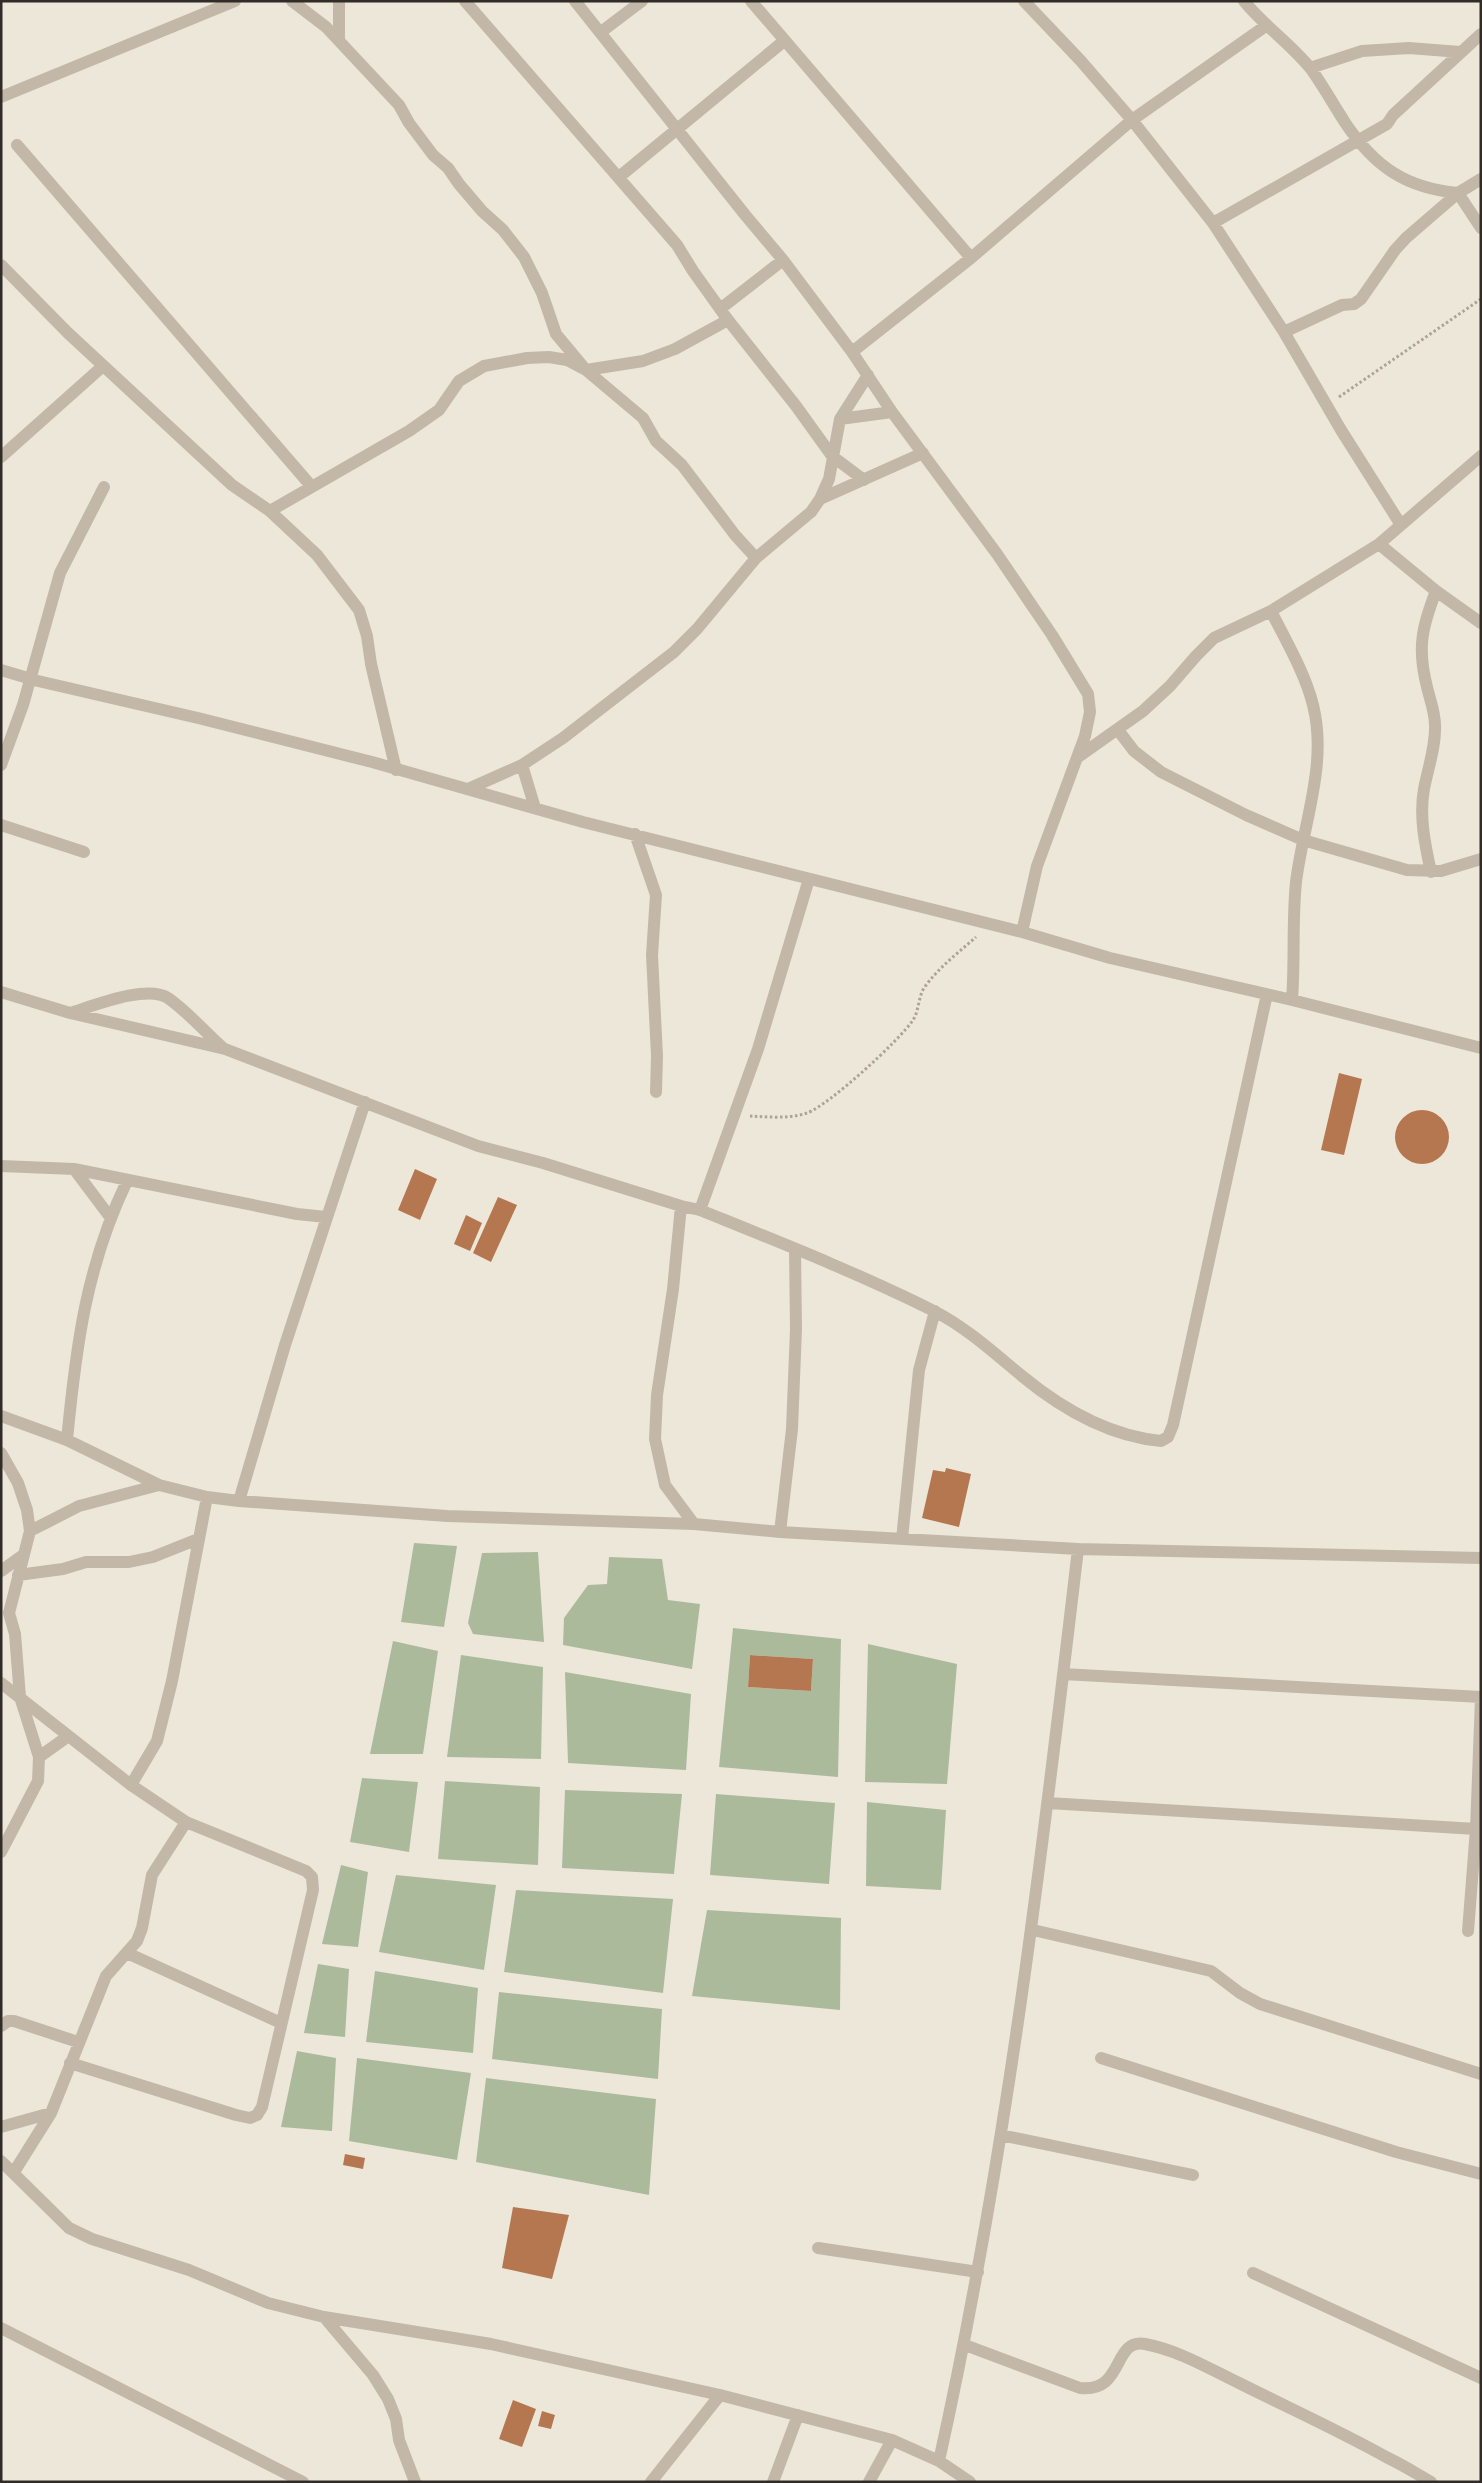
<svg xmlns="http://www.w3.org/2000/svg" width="1482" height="2483" font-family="Signika,sans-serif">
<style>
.green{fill:#acba9c;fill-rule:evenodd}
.building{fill:#b57750}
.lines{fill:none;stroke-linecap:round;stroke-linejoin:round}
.path{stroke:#afa392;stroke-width:3;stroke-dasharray:2.5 2.5;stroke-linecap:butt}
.minor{stroke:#c3b8a8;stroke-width:12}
</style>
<rect width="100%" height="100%" fill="#ede7da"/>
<path class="green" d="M414,1543L457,1546L444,1627L401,1622Z
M538,1552L544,1642L473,1634L468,1623L482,1553Z
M609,1557L662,1559L668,1600L700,1604L692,1669L563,1645L564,1618L588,1585L607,1584Z
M733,1628L841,1639L838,1777L719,1767ZM750,1655L813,1659L811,1691L748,1687Z
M393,1641L438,1651L423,1754H370Z
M868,1644L957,1664L947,1784L865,1782Z
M461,1655L543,1667L541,1759L447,1757Z
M565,1672L691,1694L686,1770L568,1763Z
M362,1778L418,1782L409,1852L350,1842Z
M445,1781L540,1787L538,1865L438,1859Z
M565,1790L682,1794L674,1874L562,1868Z
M716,1794L835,1803L829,1884L710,1875Z
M867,1802L946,1810L941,1890L866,1886Z
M341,1865L368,1872L358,1947L322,1944Z
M396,1875L496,1885L484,1970L379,1952Z
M516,1890L673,1899L663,1993L504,1972Z
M707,1910L841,1918L840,2010L692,1996Z
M318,1964L349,1969L345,2037L304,2033Z
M375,1971L478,1988L473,2053L366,2042Z
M499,1992L662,2009L658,2079L492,2059Z
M297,2051L336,2058L332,2131L281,2127Z
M357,2058L471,2073L457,2160L349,2141Z
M486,2078L656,2099L649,2195L476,2162Z"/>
<path class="building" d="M1339,1073L1362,1079L1344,1155L1321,1150Z
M1395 1137a27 27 0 1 1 54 0a27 27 0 1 1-54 0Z
M415,1169L437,1179L420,1220L398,1210Z
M498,1197L517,1205L491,1262L473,1253Z
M466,1215L482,1223L470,1251L454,1244Z
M946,1468L971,1474L959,1527L922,1518L933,1470L945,1472Z
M750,1655L813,1659L811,1691L748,1687Z
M345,2154L365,2158L363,2169L343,2165Z
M513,2207L569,2215L552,2279L502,2268Z
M513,2400L536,2409L522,2447L499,2439Z
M542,2411L555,2415L551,2429L538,2426Z"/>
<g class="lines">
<path class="path" d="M1339,397L1481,299
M750,1116C768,1117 789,1119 807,1113C829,1105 899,1041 913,1020C919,1011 918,998 924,988C938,968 958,953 976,937"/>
<path class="minor" d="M292,1L326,27L399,105L409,123L433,155L448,168L459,184L482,211L503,230L524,257L542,293L556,334L586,370L643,418L656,441L682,465L735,535L756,558
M465,1L677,245L693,271L728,320L796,406L832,456L864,480
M575,1L746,216L783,260L852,352L892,412L997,554L1052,635L1088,694L1090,712L1085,736L1037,866L1022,932
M751,1L971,258
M1024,1L1080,60L1132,120L1213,223L1284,332L1341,430L1401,525
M1244,1C1264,26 1291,44 1311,69C1324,87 1334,106 1346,124C1375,167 1406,188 1458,193
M601,32L642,1
M339,41V1
M1310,68L1362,51L1409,48L1460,52
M1,97L235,1
M17,145L312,487
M619,177L784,41
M1458,193L1481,228
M1213,223L1387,124L1393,115L1481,34
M1,265L68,333L232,485L270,511L317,555L359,610L367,636L371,664L396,770
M720,309L783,260
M1284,332L1342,305L1354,304L1361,299L1395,250L1406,238L1458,193L1481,179
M852,352L971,258L1132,120L1267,25
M840,419L892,412
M1,457L103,366
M820,499L923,453
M270,511L409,431L439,410L459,381L484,366L527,358L549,357L567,360L586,370L643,361L675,349L728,320
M1379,544L1436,591L1481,623
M1271,611C1286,641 1305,673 1313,705C1328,764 1303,824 1296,882C1292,921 1295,961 1292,1000
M1,670L38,681L198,718L372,762L583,822L1022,932L1110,958L1292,1000L1481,1048
M1118,730L1134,751L1161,772L1246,815L1303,840L1407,870L1441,871L1481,859
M1078,757L1143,711L1170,686L1196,656L1214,638L1271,611L1379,544L1481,456
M1,765L23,705L60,573L104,487
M522,765L535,808
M468,789L522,765L563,738L674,652L697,629L756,558L811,512L820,499L829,479L840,419L868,375
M1,825L84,852
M635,834L656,895L652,955L657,1056L656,1092
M1431,872C1425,845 1419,816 1424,789C1428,768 1436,746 1435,725C1435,712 1430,700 1427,687C1417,648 1422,627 1436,591
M1,992L70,1013L225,1049L478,1146L543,1163L681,1206L700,1210C779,1242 858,1273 934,1311C967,1328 994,1353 1022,1376C1062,1409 1109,1436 1161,1441L1168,1437L1173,1425L1267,994
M70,1013C93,1006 147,984 168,998C188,1012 205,1032 223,1048
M1,1166L74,1169L297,1214L326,1217
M74,1169L110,1217
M681,1206L673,1289L657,1395L655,1439L665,1485L694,1524
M700,1210L758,1049L809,879
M1,1416L67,1440L159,1485L207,1497L239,1501L447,1516L694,1524L780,1532L1078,1549L1481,1558
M67,1440C76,1346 86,1267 127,1181
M1,1453L18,1483L27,1510L30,1531L9,1613L15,1634L20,1697L39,1757L38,1781L1,1852
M239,1501L285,1345L365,1102
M30,1531L79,1506L159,1485
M780,1532L792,1429L796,1329L795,1249
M902,1539L919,1370L935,1311
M1,1571L22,1556
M18,1575L63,1569L86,1562H129L153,1557L198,1539
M1063,1674L1481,1697
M1,1683L131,1785L186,1822L306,1871L312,1877L313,1890L262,2107L257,2115L250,2118L236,2115L70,2063
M39,1757L67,1737
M131,1785L157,1741L172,1681L207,1497
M1048,1803L1476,1829
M1033,1930L1211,1971L1240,1993L1260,2004L1481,2074
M1468,1931L1476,1829L1481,1698
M127,1953L281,2023
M1,2026L8,2021H14L78,2042
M1101,2058L1396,2152L1481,2174
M1,2127L51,2113
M1001,2135L1193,2175
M1,2161L69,2228L92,2239L189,2270L268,2303L324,2317L491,2344L720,2395L892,2440L939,2461L970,2482
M14,2172L51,2113L106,1976L137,1941L142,1928L152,1875L186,1822
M818,2248L978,2272
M1253,2273L1481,2378
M324,2317L373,2375L388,2399L396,2419L399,2440L415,2482
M1,2328L303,2482
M965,2345L1080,2388C1125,2393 1112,2338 1145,2344C1178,2350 1210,2369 1239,2383C1289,2408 1340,2431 1388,2458C1403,2465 1417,2474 1431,2482
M939,2461C1006,2159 1042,1856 1078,1549
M651,2482L720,2395
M773,2482L798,2415
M869,2482L892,2440"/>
</g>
<rect width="1482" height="2483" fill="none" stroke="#312c27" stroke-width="5"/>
</svg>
